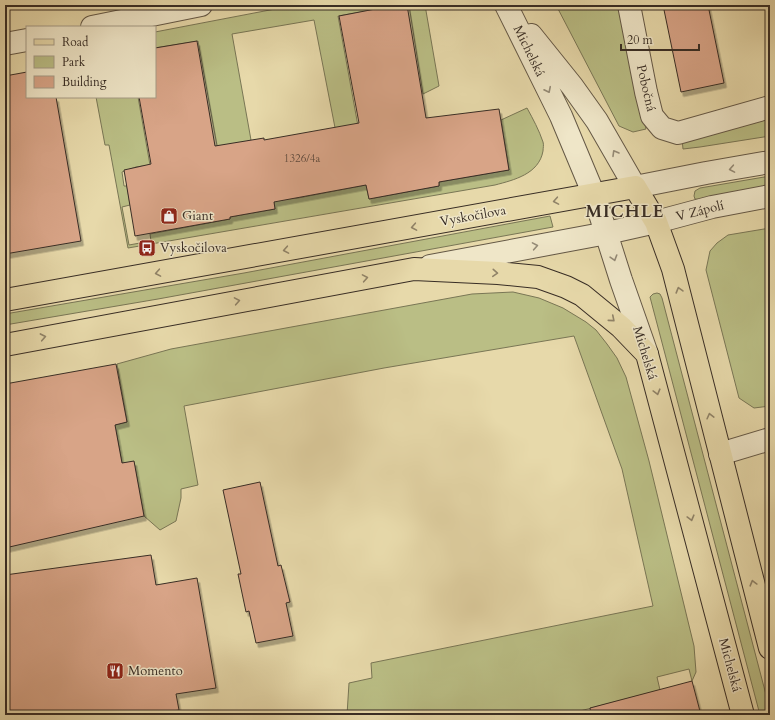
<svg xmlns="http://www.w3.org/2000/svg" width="775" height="720" font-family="Cardo,serif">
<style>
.green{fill:#babe85;stroke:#797655}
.building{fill:#d8a487;stroke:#382d25;filter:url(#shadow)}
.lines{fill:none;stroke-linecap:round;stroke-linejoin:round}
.minor-casing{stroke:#645846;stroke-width:24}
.major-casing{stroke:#382d25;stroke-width:24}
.minor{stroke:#efe6c8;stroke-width:22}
.major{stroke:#e7d9aa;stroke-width:22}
.oneway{stroke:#948a76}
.oneway2{stroke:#908368}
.labels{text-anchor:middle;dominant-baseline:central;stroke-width:3;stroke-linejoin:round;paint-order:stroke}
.number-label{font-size:11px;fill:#604b3e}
.street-label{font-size:13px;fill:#382d25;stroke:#efe6c8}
.poi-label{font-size:13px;fill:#382d25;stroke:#efe6c8;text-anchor:start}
.district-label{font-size:17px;font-weight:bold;letter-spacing:1px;fill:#382d25;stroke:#efe6c8}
</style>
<defs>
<filter id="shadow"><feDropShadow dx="2.5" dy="4.5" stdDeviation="0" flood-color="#0004"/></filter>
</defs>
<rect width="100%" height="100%" fill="#e7d9aa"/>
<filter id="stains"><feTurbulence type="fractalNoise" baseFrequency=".005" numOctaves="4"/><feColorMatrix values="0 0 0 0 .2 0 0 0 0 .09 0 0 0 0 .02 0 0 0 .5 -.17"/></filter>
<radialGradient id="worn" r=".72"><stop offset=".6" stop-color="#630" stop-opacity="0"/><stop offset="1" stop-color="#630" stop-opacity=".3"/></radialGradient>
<path class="green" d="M296,5H401L338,16L358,126L338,143L314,20L232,34L251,140L218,151L198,41L155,48V32Z
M409,5H425L439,86L423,94Z
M556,5H619L646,129L633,132L619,126Z
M96,97H138L150,165L136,167L122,172L124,186H127L130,205L122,207L129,245L151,241L150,234L230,219V217L275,209L274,200L298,198L366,185L369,199L439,186V182L509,170L501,120L527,108C533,119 539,130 543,142C544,145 543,148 543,151C539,174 514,180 495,185L128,248L109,145H105Z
M770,113V136L700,147L683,149L682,139Z
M770,176V188L702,200L695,199L694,196L695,191L700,188Z
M550,216L553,227L158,299L5,325V314L244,273Z
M770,228V406L754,408L739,398L706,270L710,251L717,243L728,235Z
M513,292L539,298L563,308L586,322L596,330L607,344L617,358L626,377L649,461L694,646L696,672L692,681L689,669L657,677L660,690L580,711L581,715H347L349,683L372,678L371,663L653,606L622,469L574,336L384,368L184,406L198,485L181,489V498L176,521L160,530L144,516L134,462L122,463L115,425L127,422L117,364L171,349L472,294Z
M657,293L660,294L662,298L770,710V715H760L650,297L653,294Z"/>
<path class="building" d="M396,5H407L426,118L499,109L509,170L439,182V186L369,199L366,185L274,202L275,209L230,217V219L135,236L124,170L151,164L139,97H155V48L197,41L215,146L264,138V140L359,123L339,16Z
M663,5H708L724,83L681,92Z
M27,72V97H56L81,241L5,254V76Z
M116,364L127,422L115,425L122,463L134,461L144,516L5,548V384Z
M260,482L278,566L281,565L290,602L286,603L293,636L256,643L249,611L246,612L238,574H241L223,490Z
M151,555L156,585L197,578L216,688L176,694L179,710L150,715H5V575Z
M692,681L701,715H591L590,708Z"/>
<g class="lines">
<defs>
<path id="minor" d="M506,5L561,116L594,195L621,280L647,354
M629,5L646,92L652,116L662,128L678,133L770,107
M92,27L201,5
M531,35L572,86L597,121L635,187L706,173L770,162
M5,44L27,40
M430,266L607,233L656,222L712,207L770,196
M720,454L770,439"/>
<path id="major" d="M5,300L635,187L656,222L673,269L770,648
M5,345L414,269L498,273L538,277L566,287L582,295L621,327L647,354L743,715"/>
</defs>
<use href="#minor" class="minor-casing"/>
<use href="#major" class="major-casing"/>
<use href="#minor" class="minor"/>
<use href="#major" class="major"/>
</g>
<defs><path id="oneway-chevron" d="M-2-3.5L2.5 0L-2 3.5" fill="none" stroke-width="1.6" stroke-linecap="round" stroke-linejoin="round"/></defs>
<g class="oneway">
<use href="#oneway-chevron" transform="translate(548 90) rotate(64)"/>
<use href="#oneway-chevron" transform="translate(615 153) rotate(-120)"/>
<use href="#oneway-chevron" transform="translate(732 169) rotate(170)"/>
<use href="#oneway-chevron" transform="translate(535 246) rotate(-10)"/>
<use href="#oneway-chevron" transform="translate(614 258) rotate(73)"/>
</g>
<g class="oneway2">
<use href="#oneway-chevron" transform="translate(556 201) rotate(170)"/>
<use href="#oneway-chevron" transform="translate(414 227) rotate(170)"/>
<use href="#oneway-chevron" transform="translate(286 250) rotate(170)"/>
<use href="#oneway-chevron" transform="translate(158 273) rotate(170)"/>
<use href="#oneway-chevron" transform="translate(495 273) rotate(4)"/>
<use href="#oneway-chevron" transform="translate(365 278) rotate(-10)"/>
<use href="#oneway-chevron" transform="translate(679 290) rotate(-106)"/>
<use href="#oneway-chevron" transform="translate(237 301) rotate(-10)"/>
<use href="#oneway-chevron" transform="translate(612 319) rotate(40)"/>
<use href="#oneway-chevron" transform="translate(43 337) rotate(-11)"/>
<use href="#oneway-chevron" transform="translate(657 392) rotate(75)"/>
<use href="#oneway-chevron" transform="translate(710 416) rotate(-104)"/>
<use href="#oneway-chevron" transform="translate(691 518) rotate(75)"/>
<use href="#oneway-chevron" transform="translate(753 583) rotate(-105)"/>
</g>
<defs>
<symbol id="shop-square" viewBox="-11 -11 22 22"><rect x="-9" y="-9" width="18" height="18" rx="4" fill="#8f2418" stroke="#efe6c8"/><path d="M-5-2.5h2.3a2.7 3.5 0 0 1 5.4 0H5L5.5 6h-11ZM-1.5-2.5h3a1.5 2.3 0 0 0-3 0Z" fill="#fff"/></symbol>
<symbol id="bus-square" viewBox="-11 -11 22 22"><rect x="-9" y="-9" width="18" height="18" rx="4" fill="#8f2418" stroke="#efe6c8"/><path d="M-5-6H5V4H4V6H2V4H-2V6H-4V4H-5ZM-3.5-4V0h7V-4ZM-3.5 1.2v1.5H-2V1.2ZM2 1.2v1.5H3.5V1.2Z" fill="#fff"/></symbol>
<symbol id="restaurant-square" viewBox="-11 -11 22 22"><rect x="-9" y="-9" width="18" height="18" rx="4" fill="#8f2418" stroke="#efe6c8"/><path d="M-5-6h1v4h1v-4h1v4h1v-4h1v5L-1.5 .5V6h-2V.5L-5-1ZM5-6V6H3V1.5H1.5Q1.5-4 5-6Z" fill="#fff"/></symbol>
</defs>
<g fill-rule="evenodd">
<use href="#shop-square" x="159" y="206" width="20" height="20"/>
<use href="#bus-square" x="137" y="238" width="20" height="20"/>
<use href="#restaurant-square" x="105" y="661" width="20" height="20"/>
</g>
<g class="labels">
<g class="number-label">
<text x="302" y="158">1326/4a</text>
</g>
<g class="street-label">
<text transform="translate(529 51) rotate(64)">Michelská</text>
<text transform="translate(646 88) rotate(77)">Pobočná</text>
<text transform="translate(700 211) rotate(-14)">V Zápolí</text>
<text transform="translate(473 216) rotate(-10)">Vyskočilova</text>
<text transform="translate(645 353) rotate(73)">Michelská</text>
<text transform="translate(730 665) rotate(75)">Michelská</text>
</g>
<g class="poi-label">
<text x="182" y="216">Giant</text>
<text x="160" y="248">Vyskočilova</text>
<text x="128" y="671">Momento</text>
</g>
<g class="district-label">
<text x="625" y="211">MICHLE</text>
</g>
</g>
<rect width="775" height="720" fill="none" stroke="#e7d9aa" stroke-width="20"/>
<rect x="6" y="6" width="763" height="708" fill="none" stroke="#382d25" stroke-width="2"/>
<rect x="10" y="10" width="755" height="700" fill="none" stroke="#382d25"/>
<rect x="26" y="26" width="130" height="72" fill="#efe6c8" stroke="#a69c87"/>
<rect x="34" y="39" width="20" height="6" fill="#e7d9aa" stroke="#a69c87"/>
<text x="62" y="46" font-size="12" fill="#382d25">Road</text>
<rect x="34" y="56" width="20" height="12" fill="#babe85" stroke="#a69c87"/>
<text x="62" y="66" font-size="12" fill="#382d25">Park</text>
<rect x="34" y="76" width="20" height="12" fill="#d8a487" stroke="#a69c87"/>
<text x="62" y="86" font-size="12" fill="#382d25">Building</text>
<path d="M621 44v6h78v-6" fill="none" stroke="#382d25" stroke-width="2"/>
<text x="627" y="44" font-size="12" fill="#382d25" stroke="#efe6c8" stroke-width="3" paint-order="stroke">20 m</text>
<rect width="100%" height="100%" filter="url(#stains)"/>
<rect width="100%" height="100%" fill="url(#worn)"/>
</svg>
